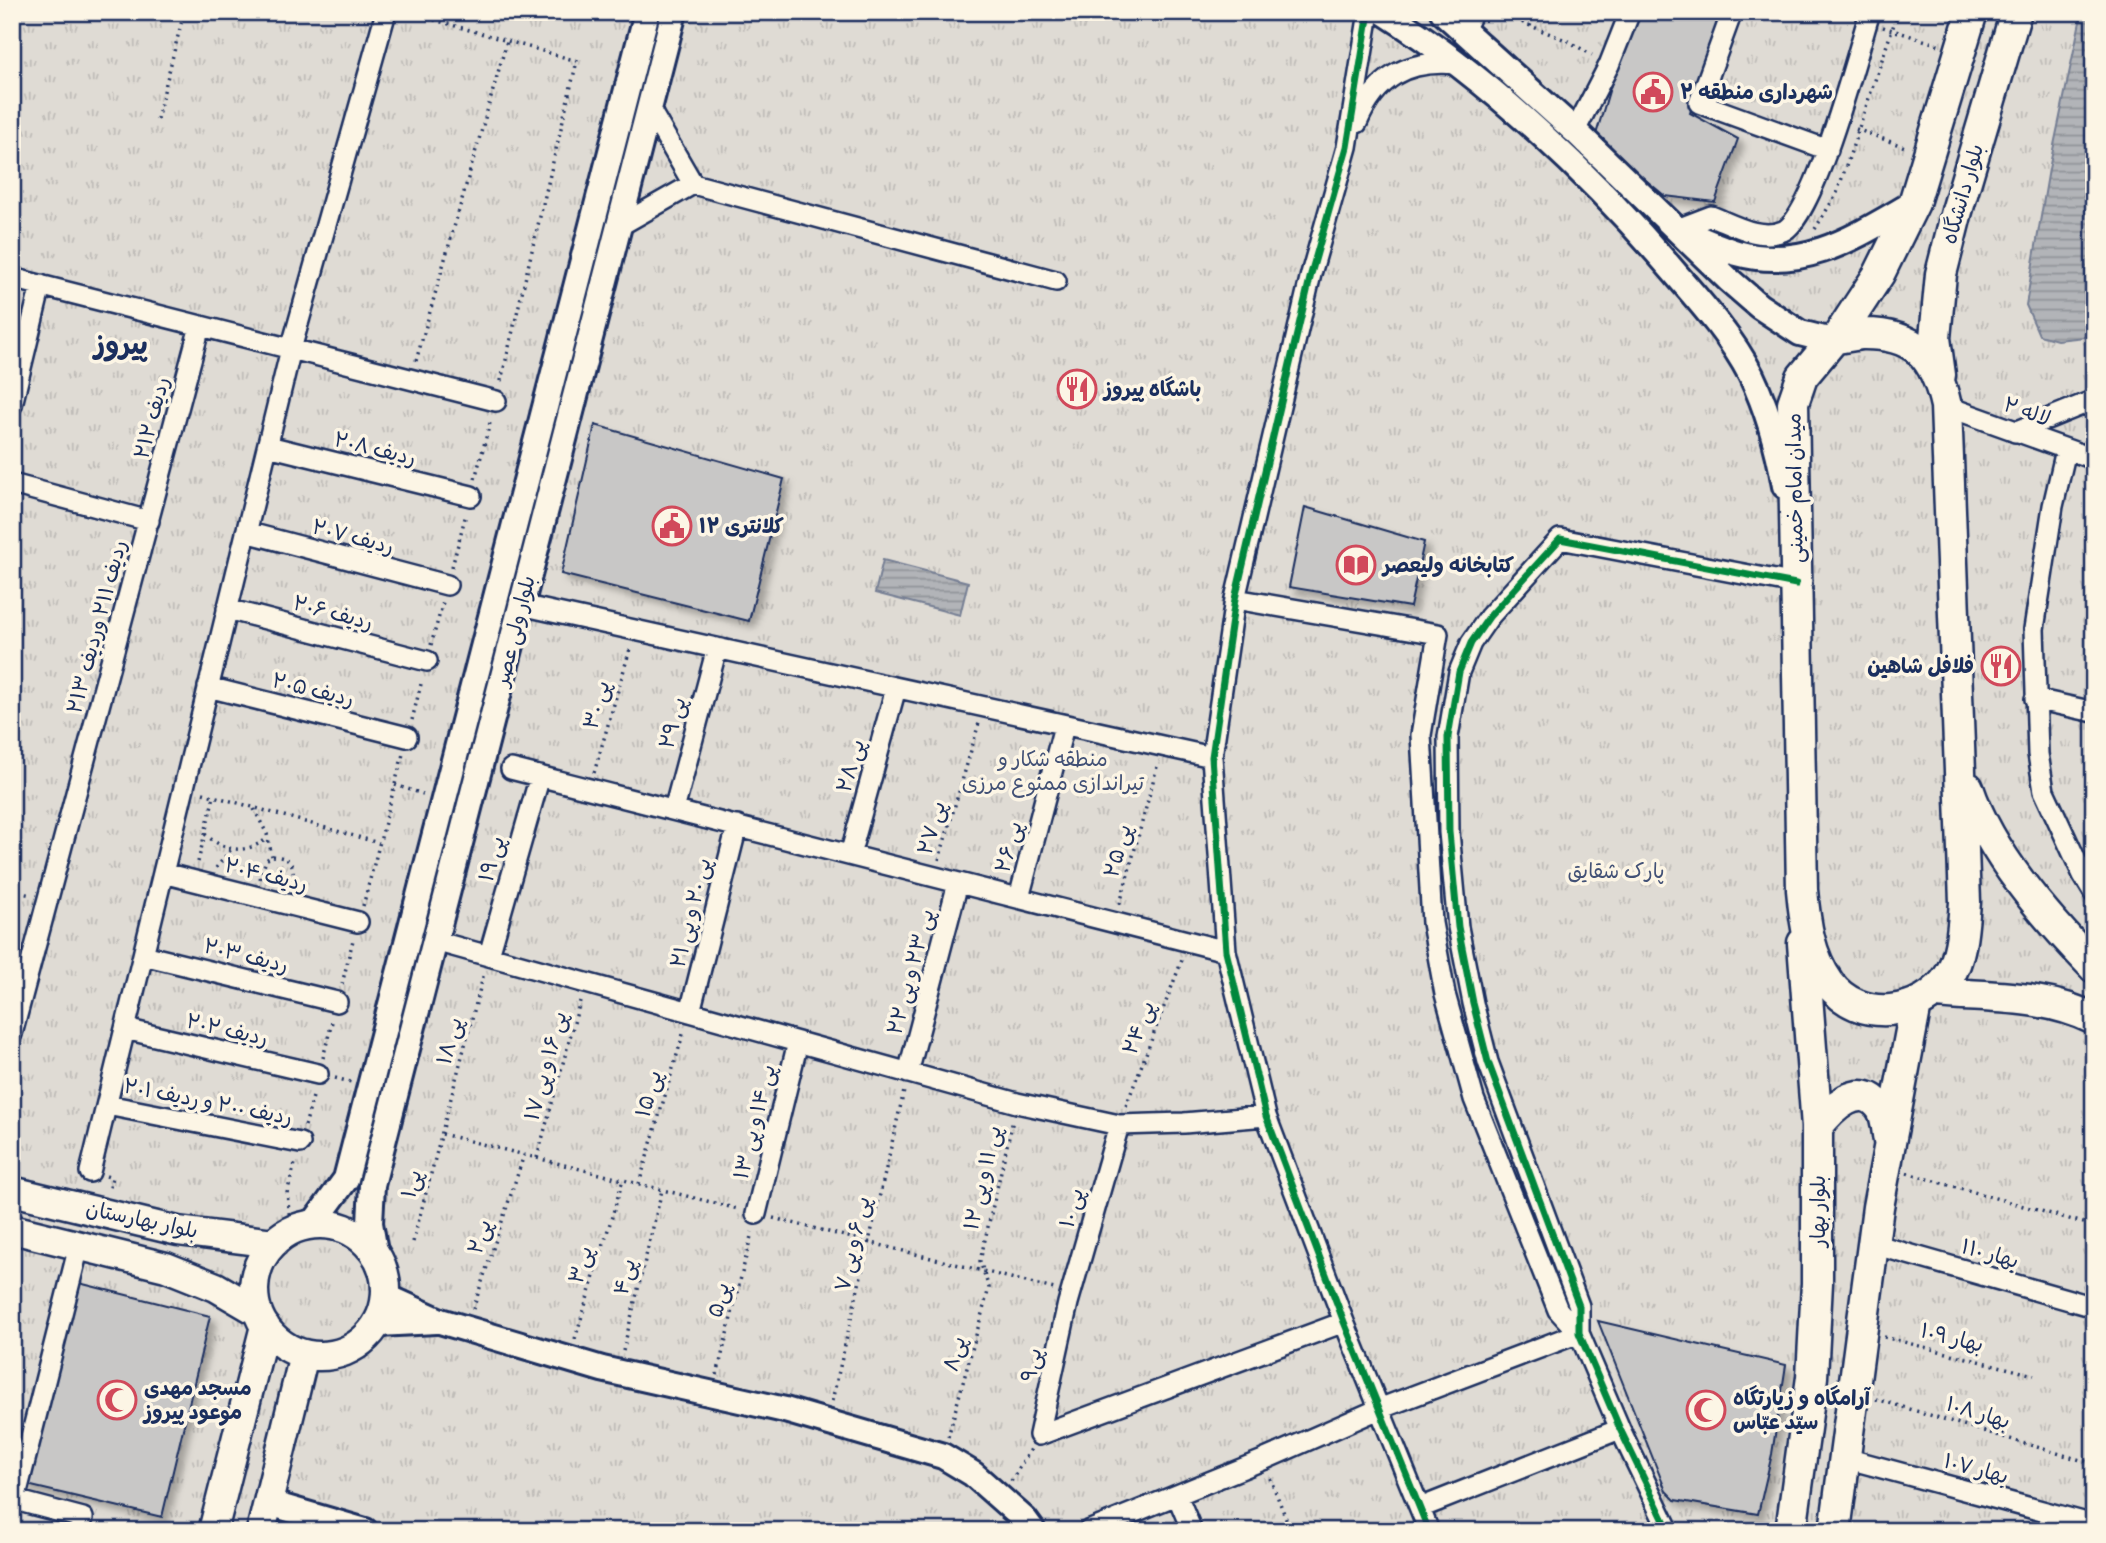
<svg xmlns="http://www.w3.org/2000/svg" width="2106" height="1543" font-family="Pangolin,'Playpen Sans Arabic',sans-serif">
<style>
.grass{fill:url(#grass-tufts);stroke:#7d8599;stroke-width:2}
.water{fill:url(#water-rules);stroke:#767f94;stroke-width:2}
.building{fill:#c8c7c6;stroke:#1b2f5e;stroke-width:2;filter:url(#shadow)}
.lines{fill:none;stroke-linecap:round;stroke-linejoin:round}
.minor-casing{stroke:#1b2f5e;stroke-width:24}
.tertiary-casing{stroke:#1b2f5e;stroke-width:30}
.secondary-casing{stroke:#1b2f5e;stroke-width:33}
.primary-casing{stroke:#1b2f5e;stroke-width:35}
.path{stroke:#1b2f5e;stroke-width:3.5;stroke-dasharray:2 5;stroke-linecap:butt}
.minor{stroke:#fcf5e5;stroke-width:19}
.tertiary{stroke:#fcf5e5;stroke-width:24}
.secondary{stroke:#fcf5e5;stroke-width:28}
.primary{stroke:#fcf5e5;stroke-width:30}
.cycleway-casing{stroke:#fcf5e5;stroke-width:11}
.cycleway{stroke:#00873e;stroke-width:7}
.labels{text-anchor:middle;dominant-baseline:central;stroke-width:7;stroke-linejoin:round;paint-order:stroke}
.poi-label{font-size:21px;font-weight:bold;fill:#1b2f5e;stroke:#fcf5e5;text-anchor:start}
.street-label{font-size:21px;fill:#1b2f5e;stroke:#fcf5e5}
.park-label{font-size:21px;fill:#425176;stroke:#fcf5e5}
.district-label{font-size:28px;font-weight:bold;fill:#1b2f5e;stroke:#fcf5e5}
</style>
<defs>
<pattern id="grass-tufts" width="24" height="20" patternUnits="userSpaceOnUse" patternTransform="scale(1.75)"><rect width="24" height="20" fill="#dfdbd4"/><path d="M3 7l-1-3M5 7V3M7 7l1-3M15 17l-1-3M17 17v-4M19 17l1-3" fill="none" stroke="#bfbcb8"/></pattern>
<pattern id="water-rules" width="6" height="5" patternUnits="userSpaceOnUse" patternTransform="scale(1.75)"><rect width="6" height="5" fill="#b2b4b8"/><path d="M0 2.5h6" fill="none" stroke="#909399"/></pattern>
<filter id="shadow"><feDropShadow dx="6" dy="6" stdDeviation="3.5" flood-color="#0004"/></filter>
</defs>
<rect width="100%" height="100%" fill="#fcf5e5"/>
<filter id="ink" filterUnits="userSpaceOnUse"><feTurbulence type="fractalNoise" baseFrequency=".0143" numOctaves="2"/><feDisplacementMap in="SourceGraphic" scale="14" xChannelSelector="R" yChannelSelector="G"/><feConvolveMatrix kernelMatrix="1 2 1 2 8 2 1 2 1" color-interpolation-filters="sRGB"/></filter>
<g filter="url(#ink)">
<path class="grass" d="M12,12H2094V1531H12Z"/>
<path class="water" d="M2082,12H2094V336L2057,340L2039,335L2026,305L2049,169Z
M883,560L968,582L960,615L875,593Z"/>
<path class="building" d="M1636,12H1710L1720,16L1690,113L1738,139L1715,202L1665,196L1595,138L1615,71Z
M595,425L784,479L749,621L561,574Z
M1305,507L1424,542L1410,607L1289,587Z
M71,1281L210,1316L162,1517L23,1484Z
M1598,1321L1786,1365L1772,1454L1758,1514L1675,1500L1666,1491Z"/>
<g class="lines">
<defs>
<path id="minor" d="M1369,12L1347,147L1311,274L1235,599L1212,757L1226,951L1266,1116L1344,1322L1429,1531
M1732,12L1699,103L1828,150
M1464,30L1473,12
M649,108L693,184L1056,281
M1357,123C1376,78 1406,59 1456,64
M1575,131L1609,65L1630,12
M619,226L693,184
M1677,229L1711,216C1732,224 1760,241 1783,231C1815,216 1858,51 1870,12
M12,278L496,401
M12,405L41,285
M1946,406L2094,459
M2015,432L2094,400
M268,446L471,496
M2066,450L2053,506L2034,629L2038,754L2044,791L2083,875L2094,893
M12,484L149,521
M246,532L447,585
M521,605L1212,757
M227,609L427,661
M208,687L407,737
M2035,699L2094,712
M511,769L1226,951
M674,810L717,648
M850,855L896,688
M163,873L358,922
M1019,898L1064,726
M435,941L1017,1103L1119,1125L1184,1123L1266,1116
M143,955L337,1002
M489,955L540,776
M690,1012L737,826
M125,1029L318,1074
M12,1034L200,326
M908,1073L958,883
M107,1105L300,1143
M90,1172L291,349L386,12
M756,1214L798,1042
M1873,1244L2094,1307
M1039,1435L1344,1322
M1039,1435L1068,1303L1119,1125
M1845,1458L2094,1525
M1177,1495L1192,1531
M1420,1508L1620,1429
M79,1531L83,1518L15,1500L79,1246
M1088,1531L1263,1460L1379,1409L1579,1333L1558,1310L1474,1099L1445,994L1432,923L1421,735L1438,634L1235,599
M1669,1531L1620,1429L1579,1333V1306L1488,1062L1473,1003L1458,927L1449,832L1448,737L1459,672L1471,643L1489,617L1560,539L1796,584"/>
<path id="tertiary" d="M1384,12C1491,80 1593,177 1675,273C1702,304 1732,338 1751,375C1768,410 1778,447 1785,486
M1443,12L1575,131L1729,280L1759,306L1800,333L1832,341
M1686,233C1703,240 1720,248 1737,253C1805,272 1858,235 1914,203
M313,1224L346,1179L647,12
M375,1252L370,1223L372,1185L674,12
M387,1297L440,1321L602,1369L785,1410L943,1456L973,1474L1025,1520L1033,1531
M378,1324L436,1321
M269,1503L365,1531"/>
<path id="secondary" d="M12,1191L178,1231L274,1243
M254 1290a66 66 0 1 1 132 0a66 66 0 1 1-132 0Z
M12,1229L166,1267L216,1287L257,1311
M213,1531L265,1326
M261,1531L304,1355"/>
<path id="primary" d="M1861,334C1915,333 1935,356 1946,406L1965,902C1963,925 1962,956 1949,976C1923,1016 1859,1024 1829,983C1809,955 1805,923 1802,890L1793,403L1802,377L1832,341L1837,338Z
M1837,338L1879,274L1914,203L1972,12
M1940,375L1935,338L1941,274L1957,211L2016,12
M1968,788C1990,854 2046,917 2094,967
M1936,993C1989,998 2045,994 2094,1019
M1817,1127C1831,1109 1860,1079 1881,1108C1887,1117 1887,1131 1889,1141
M1791,1531L1812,1377L1817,1283V1127L1803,943
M1835,1531L1878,1207L1916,1004"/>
</defs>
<use href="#minor" class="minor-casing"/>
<use href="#tertiary" class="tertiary-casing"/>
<use href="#secondary" class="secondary-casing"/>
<use href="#primary" class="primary-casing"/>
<path class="path" d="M407,12L577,61L500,385
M1496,12L1568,41L1592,55
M1520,22L1524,12
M1530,26L1535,12
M1883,27L1939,45
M157,119L184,12
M1856,129L1905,147
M1815,229L1837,193L1898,12
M416,361L507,41
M475,479L491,419
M452,567L466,514
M431,645L443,602
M412,720L422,680
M594,773L630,649
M395,785L423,794
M203,793L379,843
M254,809L267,834L272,856
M205,834C226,853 246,854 268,838
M939,860L979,723
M198,862L214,796
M216,868L232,848
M260,879L266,860L272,856C294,857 296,868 291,887
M12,891L31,895
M1120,904L1158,763
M363,906L403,754
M342,984L353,940
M323,1058L333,1018
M335,1078L351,1082
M1126,1106L1182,960
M305,1126L314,1093
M442,1134L738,1209
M537,1158L580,1001
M1907,1173L2094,1226
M106,1176L112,1178L109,1192
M639,1184L684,1031
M773,1218L1054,1289
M290,1221L287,1193L296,1160
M413,1242L484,973
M473,1309L524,1155
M1884,1337L2034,1375
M575,1339L623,1180
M623,1351L662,1190
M717,1375L752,1232
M1876,1399L2094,1464
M832,1401L904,1091
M948,1437L989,1288L980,1261L1013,1120
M1270,1478L1291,1531
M1011,1481L1031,1449"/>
<use href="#minor" class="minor"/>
<use href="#tertiary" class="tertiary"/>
<use href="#secondary" class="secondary"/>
<use href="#primary" class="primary"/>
<defs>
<path id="cycleway" d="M1369,12L1347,147L1311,274L1235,599L1212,757L1226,951L1266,1116L1344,1322L1429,1531
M1669,1531L1620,1429L1579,1333V1306L1488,1062L1473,1003L1458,927L1449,832L1448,737L1459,672L1471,643L1489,617L1560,539L1796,584"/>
</defs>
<use href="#cycleway" class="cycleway-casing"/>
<use href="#cycleway" class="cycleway"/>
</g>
</g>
<defs>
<symbol id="civic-ring" viewBox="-11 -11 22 22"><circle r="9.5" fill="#fcf5e5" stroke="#d1495b" stroke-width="1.5"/><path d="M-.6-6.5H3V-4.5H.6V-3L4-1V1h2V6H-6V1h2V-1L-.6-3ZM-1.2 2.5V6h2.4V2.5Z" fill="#d1495b"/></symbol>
<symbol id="restaurant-ring" viewBox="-11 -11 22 22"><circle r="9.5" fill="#fcf5e5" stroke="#d1495b" stroke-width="1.5"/><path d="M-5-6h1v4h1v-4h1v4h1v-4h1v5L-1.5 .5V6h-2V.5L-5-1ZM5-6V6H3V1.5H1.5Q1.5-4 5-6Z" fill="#d1495b"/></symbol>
<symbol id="library-ring" viewBox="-11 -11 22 22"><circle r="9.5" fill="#fcf5e5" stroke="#d1495b" stroke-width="1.5"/><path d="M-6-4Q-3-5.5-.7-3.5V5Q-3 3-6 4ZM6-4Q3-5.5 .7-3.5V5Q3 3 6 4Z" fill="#d1495b"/></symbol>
<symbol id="mosque-ring" viewBox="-11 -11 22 22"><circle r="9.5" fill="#fcf5e5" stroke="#d1495b" stroke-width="1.5"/><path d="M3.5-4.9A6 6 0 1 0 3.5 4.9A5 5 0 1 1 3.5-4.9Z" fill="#d1495b"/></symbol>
</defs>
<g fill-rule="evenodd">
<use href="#civic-ring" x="1631" y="70" width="44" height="44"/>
<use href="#restaurant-ring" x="1055" y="367" width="44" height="44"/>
<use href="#civic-ring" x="650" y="504" width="44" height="44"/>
<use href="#library-ring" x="1334" y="543" width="44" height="44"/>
<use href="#restaurant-ring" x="1979" y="644" width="44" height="44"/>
<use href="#mosque-ring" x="95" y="1378" width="44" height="44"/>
<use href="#mosque-ring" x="1684" y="1388" width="44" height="44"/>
</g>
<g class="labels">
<g class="poi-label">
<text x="1680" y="92">شهرداری منطقه ۲</text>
<text x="1104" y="389">باشگاه پیروز</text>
<text x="699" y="526">کلانتری ۱۲</text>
<text x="1383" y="565">کتابخانه ولیعصر</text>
<text x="1974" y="666" text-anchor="end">فلافل شاهین</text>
<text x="144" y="1388">مسجد مهدی<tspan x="144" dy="24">موعود پیروز</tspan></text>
<text x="1733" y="1398">آرامگاه و زیارتگاه<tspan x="1733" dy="24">سیّد عبّاس</tspan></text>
</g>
<g class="street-label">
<text transform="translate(1963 194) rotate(-74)">بلوار دانشگاه</text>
<text transform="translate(2027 412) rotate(20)">لاله ۲</text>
<text transform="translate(152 418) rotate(-75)">ردیف ۲۱۲</text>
<text transform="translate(375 449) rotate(14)">ردیف ۲۰۸</text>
<text transform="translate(1795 488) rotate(-91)">میدان امام خمینی</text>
<text transform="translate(353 537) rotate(15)">ردیف ۲۰۷</text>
<text transform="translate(333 613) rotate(15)">ردیف ۲۰۶</text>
<text transform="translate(97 627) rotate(-75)">ردیف ۲۱۱ وردیف ۲۱۳</text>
<text transform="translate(515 631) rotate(-76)">بلوار ولی عصر</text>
<text transform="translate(313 690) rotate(14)">ردیف ۲۰۵</text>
<text transform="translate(597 705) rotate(-74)">پی ۳۰</text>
<text transform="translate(673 723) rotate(-75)">پی ۲۹</text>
<text transform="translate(851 766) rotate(-74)">پی ۲۸</text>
<text transform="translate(932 828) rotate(-74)">پی ۲۷</text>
<text transform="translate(1009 847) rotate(-75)">پی ۲۶</text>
<text transform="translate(1118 851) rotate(-75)">پی ۲۵</text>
<text transform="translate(492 859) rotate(-74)">پی ۱۹</text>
<text transform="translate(266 875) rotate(14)">ردیف ۲۰۴</text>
<text transform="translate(691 913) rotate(-76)">پی ۲۰ و پی ۲۱</text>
<text transform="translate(246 956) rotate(14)">ردیف ۲۰۳</text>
<text transform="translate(911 972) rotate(-75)">پی ۲۳ و پی ۲۲</text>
<text transform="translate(1139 1028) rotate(-69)">پی ۲۴</text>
<text transform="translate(227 1030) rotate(13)">ردیف ۲۰۲</text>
<text transform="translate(450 1041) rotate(-75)">پی ۱۸</text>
<text transform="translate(546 1066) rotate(-75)">پی ۱۶ و پی ۱۷</text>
<text transform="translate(649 1094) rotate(-74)">پی ۱۵</text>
<text transform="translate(208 1102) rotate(11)">ردیف ۲۰۰ و ردیف ۲۰۱</text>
<text transform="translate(755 1122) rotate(-76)">پی ۱۴ و پی ۱۳</text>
<text transform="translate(983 1178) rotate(-77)">پی ۱۱ و پی ۱۲</text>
<text transform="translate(412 1184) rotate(-75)">پی۱</text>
<text transform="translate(1072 1208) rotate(-74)">پی ۱۰</text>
<text transform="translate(1818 1211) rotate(-90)">بلوار بهار</text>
<text transform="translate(142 1220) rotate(12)">بلوار بهارستان</text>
<text transform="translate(480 1237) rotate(-72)">پی۲</text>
<text transform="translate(853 1244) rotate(-77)">پی ۶ و پی ۷</text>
<text transform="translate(1990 1254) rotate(16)">بهار ۱۱۰</text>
<text transform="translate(581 1265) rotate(-73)">پی۳</text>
<text transform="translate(625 1277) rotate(-76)">پی۴</text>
<text transform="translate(719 1300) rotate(-76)">پی۵</text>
<text transform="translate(1952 1338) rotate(14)">بهار ۱۰۹</text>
<text transform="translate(955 1354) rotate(-75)">پی۸</text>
<text transform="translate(1032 1365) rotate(-78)">پی۹</text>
<text transform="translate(1978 1413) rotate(17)">بهار ۱۰۸</text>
<text transform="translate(1976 1469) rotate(15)">بهار ۱۰۷</text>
</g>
<g class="park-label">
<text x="1053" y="759">منطقه شکار و<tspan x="1053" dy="24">تیراندازی ممنوع مرزی</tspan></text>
<text x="1616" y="871">پارک شقایق</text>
</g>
<g class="district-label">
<text x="121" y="345">پیروز</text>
</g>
</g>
<rect width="2106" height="1543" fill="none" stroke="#fcf5e5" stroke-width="42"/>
<rect x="21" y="21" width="2064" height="1501" fill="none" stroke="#1b2f5e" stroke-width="2.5" filter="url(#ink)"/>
</svg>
